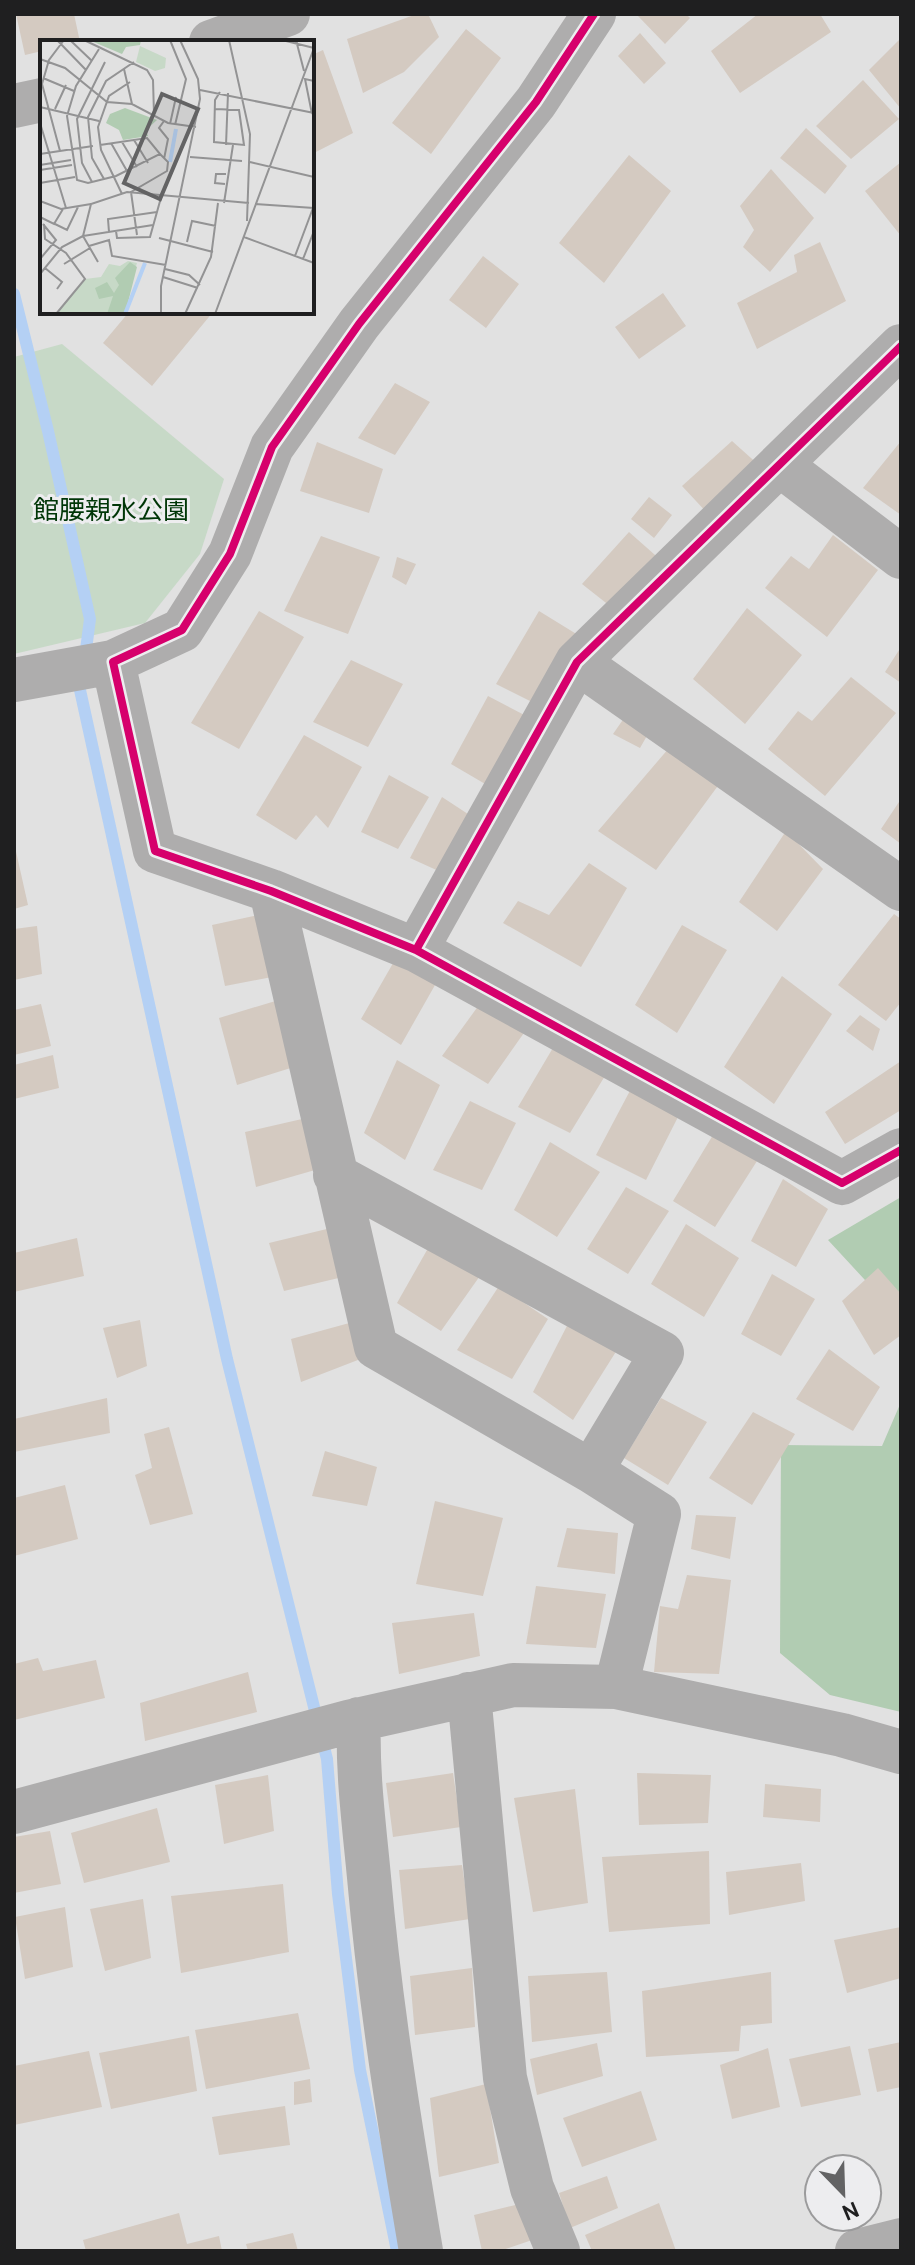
<svg xmlns="http://www.w3.org/2000/svg" width="915" height="2265" font-family="Cabin,'Noto Sans JP',sans-serif">
<style>
.green{fill:#c7d9c7}
.forest{fill:#b1ccb2}
.lines{fill:none;stroke-linecap:round;stroke-linejoin:round}
.stream{stroke:#b4d0f4;stroke-width:12}
.building{fill:#d4cac1}
.minor{stroke:#aeadad;stroke-width:44}
.cycleway-casing{stroke:#ededef;stroke-width:13}
.cycleway{stroke:#d6006c;stroke-width:8}
.labels{text-anchor:middle;dominant-baseline:central;stroke-width:6;stroke-linejoin:round;paint-order:stroke}
.park-label{font-size:26px;fill:#003607;stroke:#ededef}
.inset-river{fill:none;stroke:#b4d0f4;stroke-width:4}
.inset-road{fill:none;stroke:#939394;stroke-width:2}
.view{fill:#636364;fill-opacity:0.15;stroke:#636364;stroke-width:4}
.inset-edge{fill:none;stroke:#1f1f20;stroke-width:4}
</style>
<rect width="100%" height="100%" fill="#e1e1e1"/>
<path class="green" d="M62,344L224,479L200,554L145,623L14,654V357Z"/>
<path class="forest" d="M901,1197V1319L828,1240Z
M901,1402V1712L830,1695L780,1653L781,1445L882,1446Z"/>
<g class="lines">
<path class="stream" d="M14,294L48,431L90,619L85,657
M82,676L80,690L227,1359L327,1759L338,1894L360,2070L397,2251"/>
</g>
<path class="building" d="M16,14H74L80,42H42V51L25,55Z
M417,14H428L439,37L404,72L363,93L347,39Z
M641,14H686L690,18L665,44L638,16Z
M758,14H820L831,32L740,93L711,51Z
M466,29L501,58L431,154L392,123Z
M640,33L666,63L644,84L618,56Z
M901,38V109L869,70Z
M323,50L353,133L312,154V55Z
M863,80L899,119L851,159L816,126Z
M806,128L847,166L825,194L780,158Z
M629,155L671,191L604,283L559,243Z
M901,162V236L865,191Z
M771,169L814,218L770,272L743,247L754,230L740,206Z
M820,242L846,301L757,349L737,303L797,272L794,255Z
M483,256L519,284L486,328L449,300Z
M663,293L686,326L639,359L615,327Z
M129,312H213L152,386L103,343Z
M395,383L430,402L395,455L358,438Z
M732,441L761,467L710,516L682,486Z
M901,441V515L863,488Z
M317,442L383,469L369,513L300,491Z
M649,497L672,515L654,538L631,519Z
M629,532L663,562L615,610L582,584Z
M833,535L878,570L827,637L765,588L791,556L809,569Z
M321,536L380,557L348,634L284,611Z
M397,557L416,564L406,585L392,577Z
M747,608L802,655L745,724L693,679Z
M259,611L304,637L239,749L191,723Z
M539,611L578,635L538,705L496,684Z
M901,647V683L885,672Z
M351,660L403,684L368,747L313,722Z
M851,677L896,713L825,796L768,749L798,711L812,721Z
M488,696L532,719L492,788L451,764Z
M629,711L652,727L640,748L613,734Z
M304,735L362,767L328,828L316,815L296,840L256,815Z
M675,741L720,783L656,870L598,831Z
M389,775L429,797L398,849L361,832Z
M442,797L471,816L443,873L410,858Z
M901,799V844L881,829Z
M786,831L823,869L777,931L739,902Z
M15,847L28,905L14,909V848Z
M589,863L627,888L581,967L503,923L518,901L549,915Z
M263,914L277,976L225,986L212,925Z
M894,914L901,919V1002L886,1021L838,985Z
M682,925L727,950L677,1033L635,1005Z
M37,926L42,974L14,980V929Z
M396,958L439,978L401,1045L361,1019Z
M782,976L832,1014L774,1104L724,1067Z
M484,998L526,1030L488,1084L442,1056Z
M282,999L297,1066L237,1085L219,1018Z
M41,1004L51,1046L14,1055V1010Z
M860,1015L880,1029L873,1051L846,1031Z
M557,1041L608,1071L570,1133L518,1107Z
M53,1055L59,1088L14,1099V1065Z
M397,1060L440,1085L405,1160L364,1133Z
M901,1061V1110L845,1144L825,1112Z
M633,1085L679,1115L646,1180L596,1155Z
M470,1101L516,1123L482,1190L433,1170Z
M302,1119L315,1170L256,1187L245,1132Z
M713,1135L757,1161L715,1227L673,1201Z
M550,1142L600,1172L557,1237L514,1210Z
M783,1179L828,1209L796,1267L751,1241Z
M626,1187L669,1211L628,1274L587,1249Z
M686,1224L739,1258L704,1317L651,1284Z
M335,1227L347,1276L284,1291L269,1243Z
M77,1238L84,1276L14,1292V1253Z
M431,1243L482,1273L441,1331L397,1303Z
M878,1268L901,1294V1335L874,1355L842,1301Z
M772,1274L815,1299L781,1356L741,1334Z
M499,1286L548,1319L512,1379L457,1350Z
M140,1320L147,1366L117,1378L103,1328Z
M353,1322L363,1358L301,1382L291,1339Z
M569,1322L617,1350L573,1420L533,1392Z
M829,1349L880,1387L853,1431L796,1399Z
M107,1398L110,1433L14,1452V1419Z
M661,1398L707,1422L668,1485L624,1458Z
M753,1412L795,1434L752,1505L709,1478Z
M169,1427L193,1514L150,1525L135,1475L152,1468L144,1434Z
M325,1451L377,1467L367,1506L312,1496Z
M65,1485L78,1539L14,1556V1498Z
M435,1501L503,1518L483,1596L416,1584Z
M696,1515L736,1517L730,1559L691,1549Z
M567,1528L618,1533L615,1574L557,1567Z
M687,1575L731,1580L719,1674L654,1672L660,1606L678,1609Z
M536,1586L606,1594L596,1648L526,1644Z
M474,1613L480,1656L399,1674L392,1623Z
M38,1658L43,1671L96,1660L105,1698L14,1720V1664Z
M248,1672L257,1712L145,1741L140,1703Z
M453,1773L461,1827L393,1837L386,1783Z
M637,1773L711,1775L708,1823L639,1825Z
M268,1775L274,1831L224,1844L215,1785Z
M765,1784L821,1789L820,1822L763,1817Z
M575,1789L588,1903L533,1912L514,1798Z
M157,1808L170,1862L84,1883L71,1833Z
M50,1831L61,1884L14,1893V1837Z
M709,1851L710,1924L609,1932L602,1857Z
M801,1863L805,1901L729,1915L726,1872Z
M462,1865L470,1919L405,1929L399,1870Z
M283,1884L289,1952L181,1973L171,1896Z
M143,1899L151,1958L105,1971L90,1909Z
M65,1907L73,1967L25,1979L15,1917Z
M901,1927V1978L847,1993L834,1940Z
M472,1968L475,2027L415,2035L410,1976Z
M607,1972L612,2032L532,2042L528,1976Z
M771,1972L772,2023L741,2026L739,2051L646,2057L642,1991Z
M298,2013L310,2069L206,2089L195,2030Z
M189,2036L197,2091L111,2109L99,2053Z
M901,2042V2087L877,2092L868,2049Z
M597,2043L603,2076L537,2095L530,2059Z
M850,2046L861,2095L801,2107L789,2059Z
M768,2048L780,2107L732,2119L720,2065Z
M89,2051L102,2107L14,2125V2066Z
M310,2079L312,2102L294,2105V2082Z
M486,2084L499,2163L439,2177L430,2098Z
M641,2091L657,2140L582,2167L563,2118Z
M285,2106L290,2145L219,2155L212,2117Z
M607,2176L618,2208L570,2228L559,2193Z
M524,2203L535,2239L500,2251H482L474,2215Z
M659,2203L676,2251H592L585,2235Z
M179,2213L187,2244L219,2236L222,2251H86L83,2240Z
M293,2233L298,2251H248L246,2244Z"/>
<g class="lines">
<path class="minor" d="M211,42L288,14
M14,106L42,100
M901,346L577,662L416,950L842,1183L901,1150
M780,465L901,557
M577,662L901,889
M14,680L113,662
M271,891L376,1347L591,1471L659,1514L616,1687
M416,950L271,891L155,851L113,662L182,630L230,554L272,447L359,324L536,102L594,14
M335,1175L662,1353L591,1471
M469,1694L505,2078L532,2188L558,2251
M359,1719C357,1772 364,1824 369,1877C380,2003 400,2127 421,2251
M14,1812L348,1722L513,1685L616,1687L842,1735L901,1752
M857,2251L901,2240"/>
<defs>
<path id="cycleway" d="M901,346L577,662L416,950L842,1183L901,1150
M416,950L271,891L155,851L113,662L182,630L230,554L272,447L359,324L536,102L594,14"/>
</defs>
<use href="#cycleway" class="cycleway-casing"/>
<use href="#cycleway" class="cycleway"/>
</g>
<g class="labels">
<g class="park-label">
<text x="111" y="510">館腰親水公園</text>
</g>
</g>
<g transform="translate(40 40)">
<rect width="274" height="274" fill="#e1e1e1"/>
<path d="M100,6L126,18L125,28L115,31L96,22ZM88,221L97,223L81,274H16L45,239L61,237L69,224L80,226Z" fill="#c7d9c7"/>
<path d="M49,0H101L100,5L86,7L82,14ZM85,68L117,80L106,90L108,96L83,100L79,90L66,83L70,74ZM90,222L97,227L85,274H67L73,256L59,259L55,248L67,242L74,253L79,245L75,238Z" fill="#b1ccb2"/>
<path class="inset-river" d="M130,122L136,89M85,274L105,223"/>
<path class="inset-road" d="M17,0L46,30M30,0L52,21M44,0L107,30L113,40L114,74M130,0L146,39L135,85M189,0L210,94L207,181M242,0L274,8M256,0L264,31M59,9L36,46L27,76L37,140L48,143L76,136L120,114L107,98L60,105M0,19L25,28L67,62L92,64L128,83L156,87M84,29L92,64M3,38L34,51M160,50L274,73M0,67L59,81M15,69L26,45M175,69L199,70L204,105L174,102L175,60L180,52M272,74L265,39L274,41M124,81L119,88L128,99L124,119M0,83L26,168M130,84L136,57M94,100L108,123M82,102L97,127M71,103L87,131M186,105L188,53M20,111L2,44L9,20L24,0M0,114L53,106M150,117L202,121M210,122L274,137M0,125L31,120M0,130L32,125M64,139L52,118L48,77L66,41L94,22M52,142L42,123L37,79L65,22M0,143L35,137M185,144L175,143L176,134H186M82,154L61,110L58,87L69,56L90,42M0,161L21,169L51,164M184,163L193,105M215,164L274,168M0,177L14,184L23,169M4,184L5,199L26,213L45,239L16,274M15,184L27,190L38,167M76,191L77,198L110,197L122,154M69,192L68,179L117,172M97,195L91,152L127,131L128,122L120,114M204,197L274,223M119,198L173,212M147,202L152,181L176,186M49,206L69,200L72,216L126,225M255,216L273,168M0,219L16,200L3,184M263,219L274,191M58,222L43,196L113,185M24,224L50,208M5,228L22,242L17,249M125,229L149,235L160,245M0,234L22,207L43,196L51,164L87,152L209,163M123,237L158,248M121,274V246L160,59L158,39L140,0M145,274L171,217L178,163M175,274L274,8"/>
<path class="view" d="M122,54L158,69L120,159L84,143Z"/>
<rect width="274" height="274" class="inset-edge"/>
</g>
<rect width="915" height="2265" fill="none" stroke="#1f1f20" stroke-width="32"/>
<g transform="translate(843 2193) rotate(157)"><circle r="38" fill="#ededef" stroke="#9b9b9c" stroke-width="2"/>
<path d="M0-6L14 30L0 20L-14 30Z" fill="#636364"/>
<text y="-12" font-size="22" font-weight="bold" text-anchor="middle" fill="#1f1f20">N</text>
</g>
</svg>
